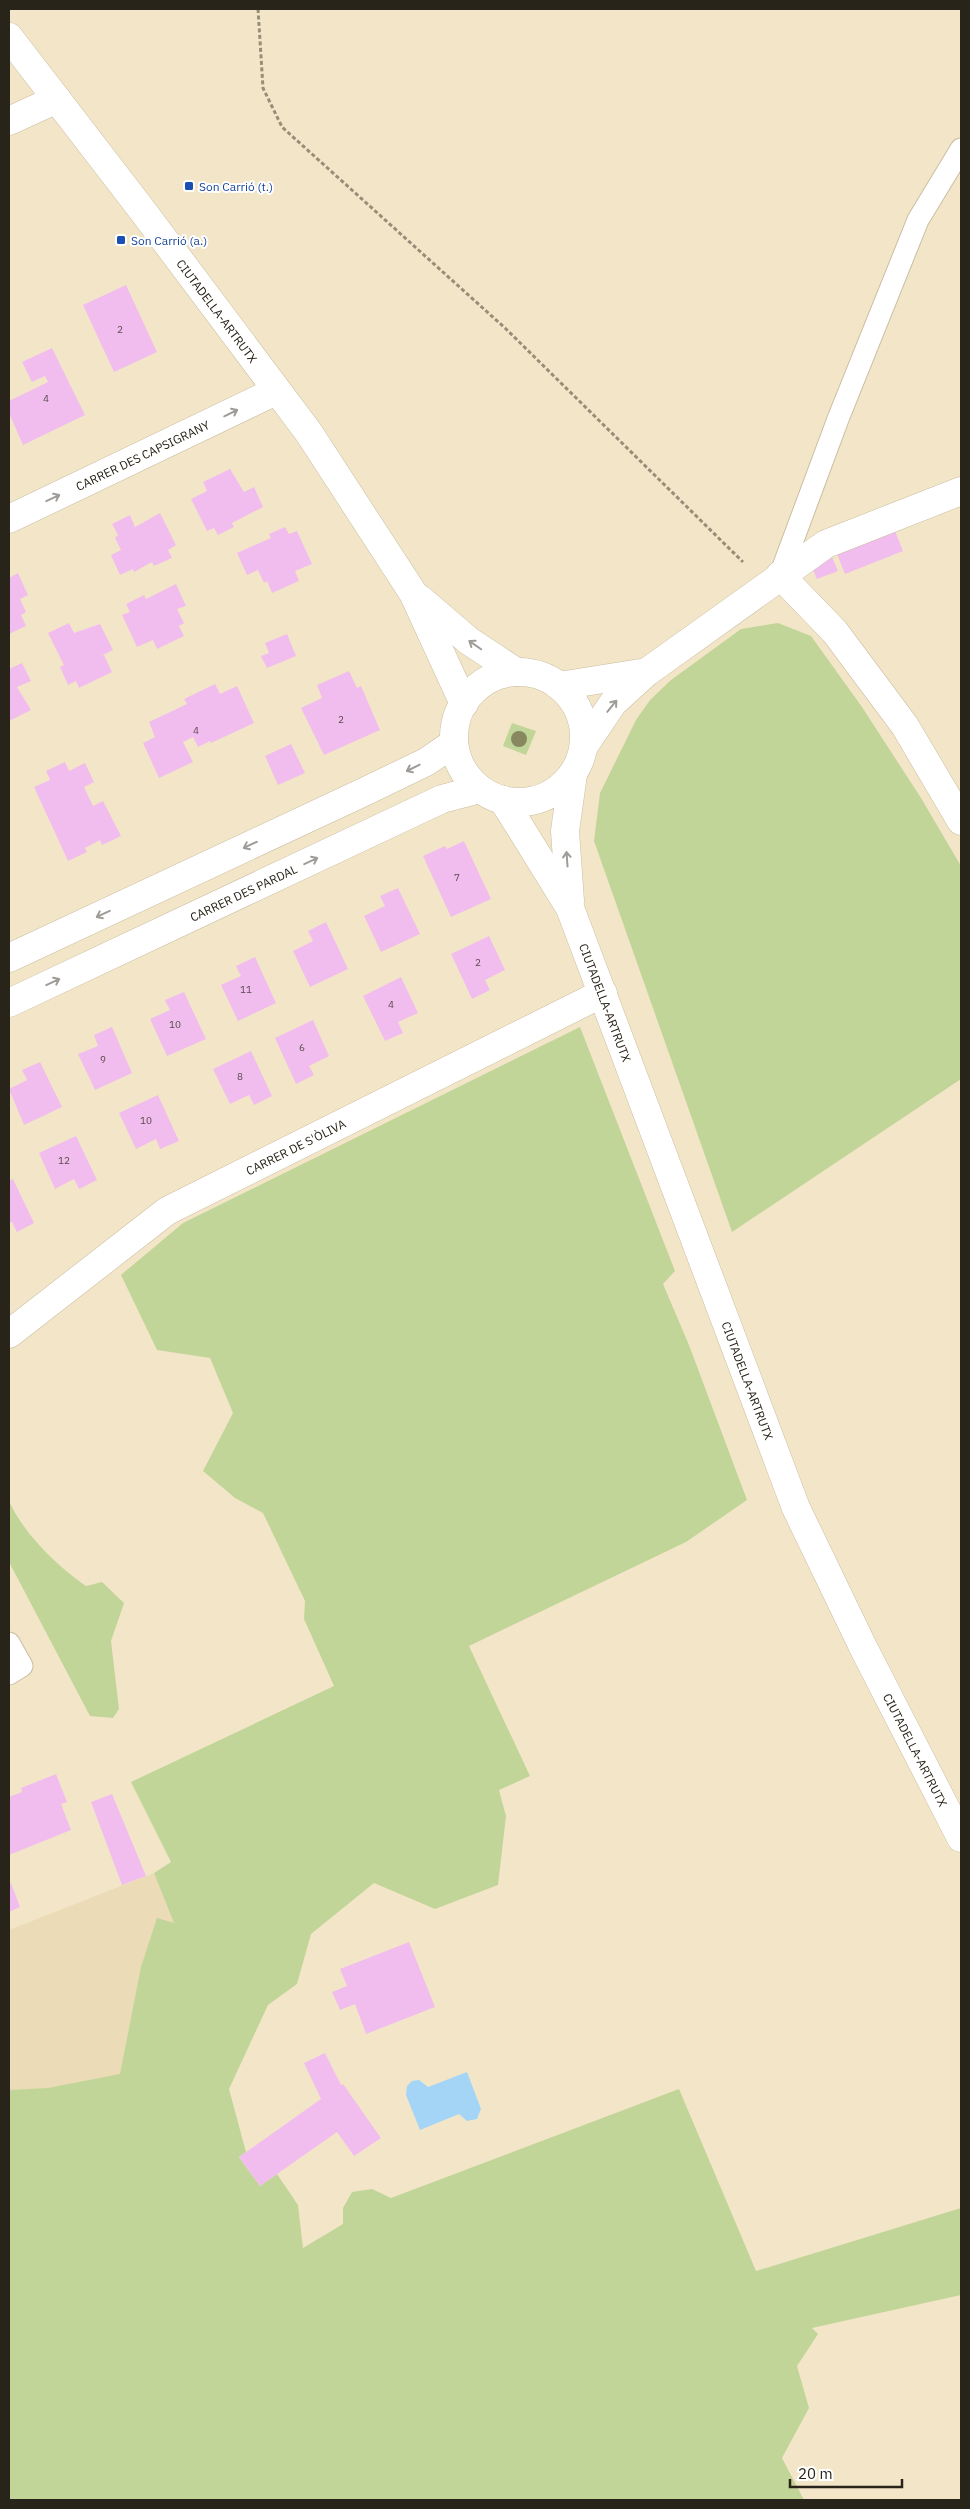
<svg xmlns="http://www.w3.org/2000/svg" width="970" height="2509" font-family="'IBM Plex Sans',sans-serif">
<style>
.built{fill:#ebdbb6}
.green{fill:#c2d598}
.water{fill:#a4d5f7}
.building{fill:#f1bdee}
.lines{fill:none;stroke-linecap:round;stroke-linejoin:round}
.lane-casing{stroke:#cabda1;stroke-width:23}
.street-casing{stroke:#cabda1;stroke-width:29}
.secondary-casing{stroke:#cabda1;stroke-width:29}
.path{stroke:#978e79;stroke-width:3;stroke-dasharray:4 2.5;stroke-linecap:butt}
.lane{stroke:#fff;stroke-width:21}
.street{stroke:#fff;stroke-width:28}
.secondary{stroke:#fff;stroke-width:28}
.tree{fill:#878760}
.oneway{stroke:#9f9c98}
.transit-dot{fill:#1a4fb4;stroke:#fff;stroke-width:2}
.labels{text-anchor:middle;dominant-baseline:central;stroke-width:4;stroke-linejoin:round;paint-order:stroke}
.number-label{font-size:10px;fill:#5b4a4e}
.transit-label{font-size:12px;fill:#164399;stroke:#fff;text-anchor:start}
.street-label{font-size:12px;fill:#292419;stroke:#fff}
</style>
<rect width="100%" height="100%" fill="#f3e6c8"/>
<path class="built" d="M154,1873L181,1940L177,2091L9,2131V1930Z"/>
<path class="green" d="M778,623L811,636L862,707L921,798L961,866V1079L732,1232L594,841L600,793L636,720L650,700L671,680L741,629Z
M512,723L536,731L526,755L503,746Z
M580,1027L675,1271L663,1284L689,1345L747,1500L686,1542L469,1646L530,1776L499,1790L506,1816L498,1885L435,1909L374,1883L311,1934L297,1984L268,2005L229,2089L246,2152L239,2157L260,2186L277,2174L298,2205L303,2248L343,2224V2208L352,2192L372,2189L391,2198L679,2089L756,2271L961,2208V2295L812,2328L818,2334L797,2366L809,2408L782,2458L804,2500H9V2090L48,2088L120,2074L141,1967L157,1918L174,1923L154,1873L171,1862L131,1782L334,1686L304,1619L305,1601L263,1513L235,1498L203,1471L233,1413L210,1358L157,1350L121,1275L183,1223Z
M9,1501C24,1534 56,1565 86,1586L102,1582L124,1603L111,1641L119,1709L113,1718L90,1716L9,1562Z"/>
<path class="water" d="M467,2072L481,2109L477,2119L467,2121L459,2114L420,2130L406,2095L407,2086L412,2081L419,2080L428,2087Z"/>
<path class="building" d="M126,285L157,352L114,372L83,305Z
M52,348L85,415L23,445L9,413V401L48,382L45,376L32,382L22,362Z
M230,469L244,492L254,487L263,507L232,523L234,527L218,535L214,528L207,531L191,499L207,491L203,482Z
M160,513L176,545L168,550L172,558L154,566L152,562L134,572L133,569L120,575L111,555L121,550L115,538L118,535L112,524L130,515L135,527Z
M285,527L289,534L297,531L312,564L295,571L299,581L272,593L267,581L264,583L258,570L247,575L237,553L271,538L269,534Z
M895,531L903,551L845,574L837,554Z
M830,552L838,571L817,579L809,561Z
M18,573L28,595L20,599L26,612L21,615L26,626L9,634V578Z
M176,584L186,606L177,609L184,623L179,626L184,636L157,649L153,640L137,647L122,615L130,612L126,604L144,595L146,599Z
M69,623L74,633L100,624L113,650L99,657L104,655L112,672L79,688L76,681L68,685L60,667L64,665L48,633Z
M287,634L296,656L267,668L261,656L269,653L265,643Z
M22,663L31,681L17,687L31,710L9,721V669Z
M349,671L357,688L361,686L380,730L324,755L301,708L322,698L317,685Z
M215,684L220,694L237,686L254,723L211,743L210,741L198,747L193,737L183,742L193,762L159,778L143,743L155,737L149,722L187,704L184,699Z
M291,744L305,773L278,785L265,756Z
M65,762L69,771L85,763L94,782L84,787L93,806L103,801L121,836L102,845L100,840L85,848L87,852L68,861L34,787L50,780L46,771Z
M464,841L491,899L451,917L423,856L445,846L447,849Z
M398,888L420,934L381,952L364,916L385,906L380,896Z
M326,922L348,969L310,987L293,951L313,941L308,931Z
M489,936L505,970L485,980L490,990L472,999L451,954Z
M255,957L276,1003L238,1021L221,985L241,976L236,966Z
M401,977L418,1013L398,1022L403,1033L385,1041L363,996Z
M184,992L206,1039L167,1056L150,1019L170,1010L165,1000Z
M313,1020L329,1056L309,1066L314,1075L296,1084L275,1038Z
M112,1027L132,1073L95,1090L78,1054L98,1046L94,1035Z
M251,1051L272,1096L254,1105L249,1095L230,1104L213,1069Z
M40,1062L62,1107L24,1125L9,1089L27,1080L22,1070Z
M158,1095L179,1141L160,1149L156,1139L136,1149L119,1113Z
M76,1136L97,1180L79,1189L74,1179L55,1189L39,1153Z
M13,1179L34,1223L17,1232L12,1222L9,1223V1181Z
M56,1774L67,1802L61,1804L71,1830L9,1855V1797L22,1792L21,1788Z
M112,1794L146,1876L122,1885L91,1802Z
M11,1883L20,1907L9,1912V1884Z
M409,1942L435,2007L366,2034L355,2004L340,2010L332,1992L347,1986L340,1969Z
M325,2053L341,2085L343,2084L381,2138L354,2156L337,2132L260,2186L239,2157L321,2099L304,2063Z"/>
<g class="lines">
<defs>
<path id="lane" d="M780,575L838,419L918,220L961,149
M9,1643L22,1666L9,1674"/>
<g id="street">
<path d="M9,121L57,99"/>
<path id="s1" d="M9,519L276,391"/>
<path d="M780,575L835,632L905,726L961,821"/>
<path d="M559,686L647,672"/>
<path d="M584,746L613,703L647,672L826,544L961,491"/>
<path id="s2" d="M9,1334L167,1211L603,993"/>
</g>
<g id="secondary">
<path id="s3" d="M9,37L142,210L309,433L413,593L464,704"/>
<path d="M420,599L469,641L516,672"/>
<circle cx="519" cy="737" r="65"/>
<path id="s4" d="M503,800L570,908L796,1508L864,1649L961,1838"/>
<path d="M570,901L565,831L573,774"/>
<path d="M9,958L366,791L426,762L454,743"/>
<path id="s5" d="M9,1003L442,799L480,789"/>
</g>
</defs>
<use href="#lane" class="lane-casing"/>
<use href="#street" class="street-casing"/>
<use href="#secondary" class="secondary-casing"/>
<path class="path" d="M258,9L263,88L282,127L505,328L743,562"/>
<use href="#lane" class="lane"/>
<use href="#street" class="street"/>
<use href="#secondary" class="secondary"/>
</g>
<circle class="tree" cx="519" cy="739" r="8"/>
<defs><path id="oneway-shaft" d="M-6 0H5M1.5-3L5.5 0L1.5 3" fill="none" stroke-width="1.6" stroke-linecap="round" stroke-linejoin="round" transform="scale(1.25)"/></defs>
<g class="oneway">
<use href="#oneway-shaft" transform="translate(231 413) rotate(-26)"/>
<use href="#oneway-shaft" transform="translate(53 498) rotate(-25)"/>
<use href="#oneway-shaft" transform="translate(475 645) rotate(-145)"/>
<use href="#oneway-shaft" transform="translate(612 706) rotate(-51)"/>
<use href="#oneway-shaft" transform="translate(413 768) rotate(154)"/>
<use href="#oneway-shaft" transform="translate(250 845) rotate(155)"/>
<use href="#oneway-shaft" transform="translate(567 859) rotate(-94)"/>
<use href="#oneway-shaft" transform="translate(311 861) rotate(-25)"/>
<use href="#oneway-shaft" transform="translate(103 914) rotate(155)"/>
<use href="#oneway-shaft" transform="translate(53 982) rotate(-25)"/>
</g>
<g class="transit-dot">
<rect x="184" y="181" width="10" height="10" rx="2.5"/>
<rect x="116" y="235" width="10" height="10" rx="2.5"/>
</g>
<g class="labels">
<g class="number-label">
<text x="120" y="329">2</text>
<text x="46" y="398">4</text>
<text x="341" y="719">2</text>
<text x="196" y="730">4</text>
<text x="457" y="877">7</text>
<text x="478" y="962">2</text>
<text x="246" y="989">11</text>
<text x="391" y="1004">4</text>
<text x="175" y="1024">10</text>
<text x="302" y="1047">6</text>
<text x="103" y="1059">9</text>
<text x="240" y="1076">8</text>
<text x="146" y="1120">10</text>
<text x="64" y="1160">12</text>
</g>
<g class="transit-label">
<text x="199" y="186">Son Carrió (t.)</text>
<text x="131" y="240">Son Carrió (a.)</text>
</g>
<g class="street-label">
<text stroke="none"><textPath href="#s3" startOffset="344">CIUTADELLA-ARTRUTX</textPath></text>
<text stroke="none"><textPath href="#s1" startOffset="148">CARRER DES CAPSIGRANY</textPath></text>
<text stroke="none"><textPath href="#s5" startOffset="259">CARRER DES PARDAL</textPath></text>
<text stroke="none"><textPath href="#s4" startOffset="228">CIUTADELLA-ARTRUTX</textPath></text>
<text stroke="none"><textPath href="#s2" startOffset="344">CARRER DE S'ÒLIVA</textPath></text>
<text stroke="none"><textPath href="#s4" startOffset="632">CIUTADELLA-ARTRUTX</textPath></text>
<text stroke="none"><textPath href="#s4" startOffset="1038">CIUTADELLA-ARTRUTX</textPath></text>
</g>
</g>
<rect width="970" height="2509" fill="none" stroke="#292419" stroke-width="20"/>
<path d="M790 2479v8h112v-8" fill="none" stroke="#292419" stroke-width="2.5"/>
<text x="798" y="2479" font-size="15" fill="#292419" stroke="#ffffff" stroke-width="4" paint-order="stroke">20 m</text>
</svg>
